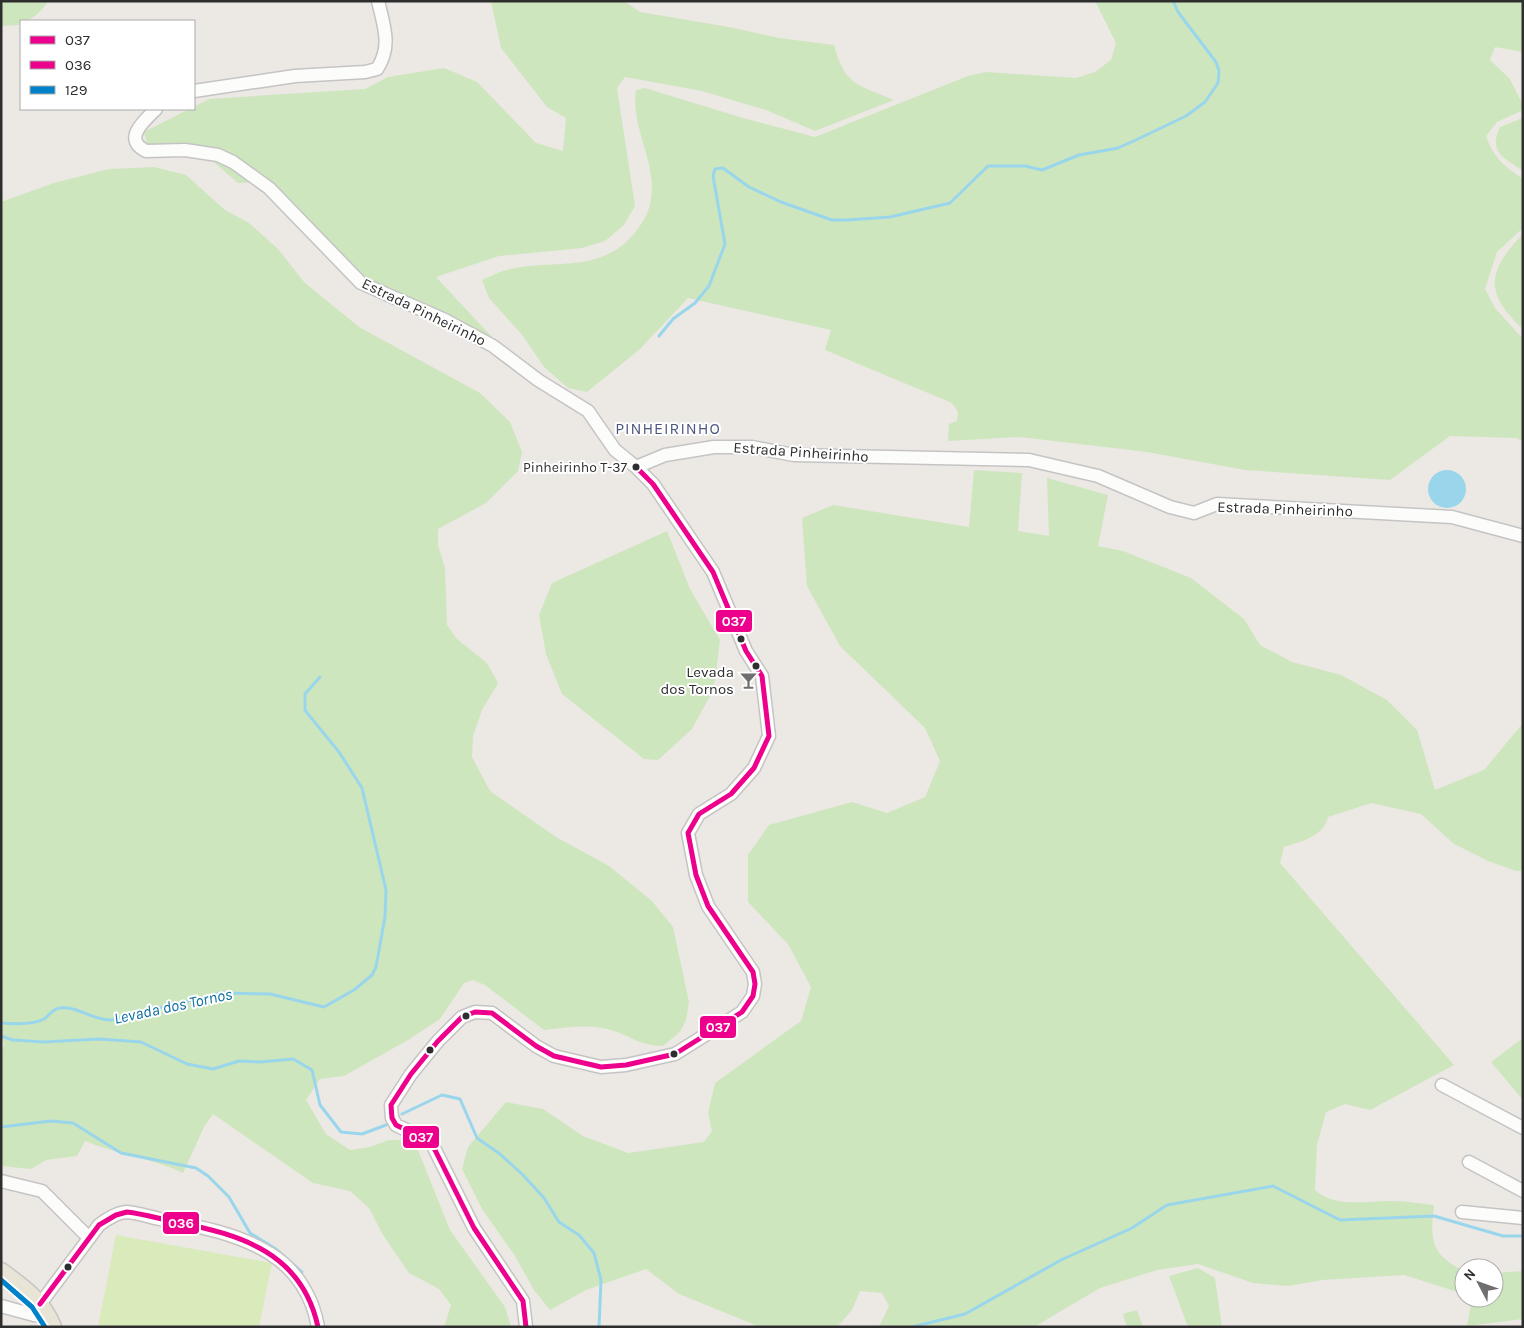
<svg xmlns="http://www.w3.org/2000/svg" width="1524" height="1328" font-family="Karla,sans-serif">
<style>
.green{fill:#cee6be}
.pitch{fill:#d9eabb}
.water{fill:#99d6ec}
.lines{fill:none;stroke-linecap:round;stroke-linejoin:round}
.stream{stroke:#99d6ec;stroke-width:3}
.minor-casing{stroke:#c5c4c5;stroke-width:15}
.major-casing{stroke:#c6c5c4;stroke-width:19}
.minor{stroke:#fcfcfb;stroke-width:12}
.major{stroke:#e8e4d6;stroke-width:16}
.bus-1-casing{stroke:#fff;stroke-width:9}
.bus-2-casing{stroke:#fff;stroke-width:9}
.bus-3-casing{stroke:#fff;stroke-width:9}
.bus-1{stroke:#ec008c;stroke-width:5}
.bus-2{stroke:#ec008c;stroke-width:5}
.bus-3{stroke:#0082ca;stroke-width:5}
.bus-dot{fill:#2e2e2e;stroke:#fff;stroke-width:2}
.labels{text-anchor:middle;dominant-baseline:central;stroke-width:4;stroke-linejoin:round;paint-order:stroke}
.bus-label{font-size:14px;fill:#2e2e2e;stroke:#fff;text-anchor:end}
.street-label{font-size:15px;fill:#2e2e2e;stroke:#fff}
.poi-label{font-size:15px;fill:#2e2e2e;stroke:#fff;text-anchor:end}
.neighbourhood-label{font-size:16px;letter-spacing:1px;fill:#4d5680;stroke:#fff}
.water-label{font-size:16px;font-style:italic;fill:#0d6fa3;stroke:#fff}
.line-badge{stroke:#fff;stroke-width:2}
.badge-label{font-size:14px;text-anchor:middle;font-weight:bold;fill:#fff}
</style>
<rect width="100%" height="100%" fill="#ece8e4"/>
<path class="green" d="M1,1H49C41,10 34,21 21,21L19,25L1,26Z
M491,1H624L640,12L729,27L779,38L834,45C845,86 857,84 894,100L815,131L766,110L702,91L625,77L617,88L635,206L624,225L605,241L582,248L499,256L436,277L504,350L369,284L266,182L238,183L193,144H147L144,132L209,99L365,89L388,77L444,68L477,82L536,143L563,151L566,118L547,107L501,48Z
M1095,1H1523V52L1495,47L1490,60L1510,79L1523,105L1521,111L1497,122L1486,136C1494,158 1504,166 1523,179V228L1497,252L1485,289L1495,308L1523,339V441L1516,438L1450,436L1390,480L1245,470L1147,452L1020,437L948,441L949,424L957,421L958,412L952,403L825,350L831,330L688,298L640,349L587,392L568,388L544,367L523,336L489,298L482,280C491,276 501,271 510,269C557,259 604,274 637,230C648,215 651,207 652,188C652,155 631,124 636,90L645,88L743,118L815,137L968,76L986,72L1076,78L1095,72L1111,60L1116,43Z
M1520,119H1523V171C1504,158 1488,152 1500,127Z
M154,167L186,175L225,210L249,223L278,249L304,282L359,327L480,393L510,422L522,452L518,471L486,503L438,529V545L445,568L447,625L457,639L487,663L498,683L482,710L473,736L472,757L490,791L556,837L609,866L652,901L673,927L689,1002L686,1020L680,1032L663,1046C638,1046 629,1034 607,1029C586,1024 565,1028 544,1030L485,985L473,980L464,983L440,1019L408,1040L344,1076L320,1079L306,1100L326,1134L350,1150L370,1147L389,1140H403L418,1150L450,1230L505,1307L511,1327H444L451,1305L439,1289L409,1273L383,1235L369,1208L350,1191L313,1183L213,1114L204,1127L183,1173C151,1158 117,1154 85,1141L77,1156L46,1160L31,1169L1,1166V1052L4,1045L1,1033V202L54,183L109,169Z
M1523,234V329C1483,293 1488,270 1523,234Z
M974,470L1022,473L1018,531L1049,536L1047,478L1108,495L1098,546L1123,551L1191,578L1244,619L1260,645L1292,662L1341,675L1387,700L1417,730L1435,790L1484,770L1523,723V871H1516L1488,861L1454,844L1421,814L1371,803L1328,817C1323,837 1302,841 1284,847L1280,863L1454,1065L1370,1110L1345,1104L1326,1112L1317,1145L1315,1190C1336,1209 1368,1200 1394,1201C1407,1201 1421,1204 1434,1205C1430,1240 1430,1254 1464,1271V1294L1404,1275L1322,1280L1288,1286L1253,1283L1198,1264L1157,1270L1100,1288L1034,1327H879L889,1306L882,1293L860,1291L852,1310L838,1326L760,1327L679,1294L646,1269L586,1290L550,1310L534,1290L515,1256L482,1209L462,1169L468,1147L506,1102L543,1109L583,1136L628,1153L704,1142L712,1131L708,1113L715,1083L801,1021L811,987L788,944L748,902V855L769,825L852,802L887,813L925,797L940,761L925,728L840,646L807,586L802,518L833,505L969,527Z
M667,531L690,589L720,640L715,681L710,696L692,729L658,760L644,759L562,694L546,654L539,615L552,583Z
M1523,1038V1100L1491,1062Z
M1198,1268L1215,1278L1222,1327H1188L1169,1276Z
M1523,1271V1319L1467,1326L1472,1298H1494V1273Z
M1137,1310L1143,1327H1127L1123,1314Z"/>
<path class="pitch" d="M116,1235L272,1263L259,1327H98Z"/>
<path class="water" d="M1428 489a19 19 0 1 1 38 0a19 19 0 1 1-38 0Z"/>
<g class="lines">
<path class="stream" d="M659,336L673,319L695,303L709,286L725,244L713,176L715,169L723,168L749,187L781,202L832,220H847L890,217L950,203L988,166H1025L1042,170L1079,155L1118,148L1138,139L1186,116L1205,102L1218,83L1219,71L1216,62L1178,12L1173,1
M1,1023C13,1024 33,1025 44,1019C50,1015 52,1009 60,1008C78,1006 94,1021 112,1020L221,993L270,994L324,1007L354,990L372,975L376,967L385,917L386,890L362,788L339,752L308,714L305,710V694L320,677
M1,1036L13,1040L44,1042L99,1039L141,1042L187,1064L213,1069L239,1061L260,1062L293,1059L312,1070L320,1105L341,1132L362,1134L386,1125
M402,1114L442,1095L460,1099L477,1138L500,1154L523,1175L544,1198L559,1222L579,1235L594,1253L601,1280L599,1327
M1,1127L51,1121L73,1123L121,1153L196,1168L208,1176L229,1197L250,1233L276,1249L302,1272
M912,1327L965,1314L1061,1260L1132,1228L1167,1205L1273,1186L1340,1220L1434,1216L1503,1236H1523"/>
<defs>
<path id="minor" d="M194,91L295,76L365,72L377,69C392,47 384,26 378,1
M156,109C144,121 122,139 146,151L185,150L218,155L233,162L269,188L361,283L445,320L493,346L538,380L588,411L615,450L636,467L653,484L713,572L746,651L762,676L769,736L754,768L731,794L699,814L688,833L696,875L708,906L753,972L755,984L753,996L742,1012L675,1054L626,1065L601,1067L554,1056L536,1046L492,1013L475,1012L462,1017L438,1041L411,1074L391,1105L392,1118L396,1125L431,1142L474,1228L523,1301L526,1327
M636,467L665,455L714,447H752L794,455L1029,460L1098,476L1170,507L1194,513L1217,504L1452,517L1523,536
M1442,1085L1523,1128
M1469,1162L1523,1191
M1,1181L42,1191L88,1237
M1462,1212L1523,1218
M40,1304L99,1225C107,1219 117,1212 127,1212C138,1213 150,1217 160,1219C197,1226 237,1233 269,1253C296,1269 313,1297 318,1327
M1,1306L34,1315L49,1316"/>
<path id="major" d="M1,1271C23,1287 43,1301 53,1327"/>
</defs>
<use href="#minor" class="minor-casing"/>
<use href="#major" class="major-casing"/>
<use href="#minor" class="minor"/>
<use href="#major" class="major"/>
<defs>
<path id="bus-1" d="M526,1327L523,1301L474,1228L431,1142L396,1125L392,1118L391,1105L411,1074L438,1041L462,1017L475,1012L492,1013L536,1046L554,1056L601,1067L626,1065L675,1054L742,1012L753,996L755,984L753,972L708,906L696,875L688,833L699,814L731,794L754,768L769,736L762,676L746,651L713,572L653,484L636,467"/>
<path id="bus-2" d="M40,1304L99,1225L116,1215L127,1212C144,1214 160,1219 176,1222C242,1235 302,1253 318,1327"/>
<path id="bus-3" d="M1,1280L32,1307L45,1327"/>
</defs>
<use href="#bus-1" class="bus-1-casing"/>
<use href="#bus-2" class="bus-2-casing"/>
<use href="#bus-3" class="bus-3-casing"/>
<use href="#bus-1" class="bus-1"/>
<use href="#bus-2" class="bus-2"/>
<use href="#bus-3" class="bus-3"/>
</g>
<defs>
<symbol id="bar-bare" viewBox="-9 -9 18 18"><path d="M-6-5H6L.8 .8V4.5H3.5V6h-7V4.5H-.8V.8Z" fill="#706f6e" stroke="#fff" stroke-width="2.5" paint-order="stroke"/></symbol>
</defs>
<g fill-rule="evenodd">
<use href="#bar-bare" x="736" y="668" width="25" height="25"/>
</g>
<g class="bus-dot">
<circle cx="636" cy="467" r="4.5"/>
<circle cx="741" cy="639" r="4.5"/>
<circle cx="756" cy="666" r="4.5"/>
<circle cx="466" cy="1016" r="4.5"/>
<circle cx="430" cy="1050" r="4.5"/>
<circle cx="674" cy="1054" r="4.5"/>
<circle cx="68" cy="1267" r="4.5"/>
</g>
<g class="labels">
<g class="bus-label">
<text x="627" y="467">Pinheirinho T-37</text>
</g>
<g class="street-label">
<text transform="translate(424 312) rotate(26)">Estrada Pinheirinho</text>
<text transform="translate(801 452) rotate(4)">Estrada Pinheirinho</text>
<text transform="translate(1285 509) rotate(2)">Estrada Pinheirinho</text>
</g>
<g class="poi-label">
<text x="734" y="672">Levada<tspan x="734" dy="17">dos Tornos</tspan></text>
</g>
<g class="neighbourhood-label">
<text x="668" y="428">PINHEIRINHO</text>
</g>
<g class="water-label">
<text transform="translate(173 1006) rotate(-12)">Levada dos Tornos</text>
</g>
</g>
<g class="line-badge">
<rect x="715" y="609" width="38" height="24" rx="5" fill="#ec008c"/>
<rect x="699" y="1015" width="38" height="24" rx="5" fill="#ec008c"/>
<rect x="402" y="1125" width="38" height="24" rx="5" fill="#ec008c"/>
<rect x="162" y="1211" width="38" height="24" rx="5" fill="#ec008c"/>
</g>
<g class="badge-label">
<text x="734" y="626">037</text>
<text x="718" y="1032">037</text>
<text x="421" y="1142">037</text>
<text x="181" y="1228">036</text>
</g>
<rect width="1524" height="1328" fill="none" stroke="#2e2e2e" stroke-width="5"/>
<rect x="20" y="20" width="175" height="90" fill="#ffffff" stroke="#ababab"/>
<rect x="30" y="36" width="25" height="8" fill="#ec008c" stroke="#ababab"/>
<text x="65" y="45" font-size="15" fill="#2e2e2e">037</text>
<rect x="30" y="61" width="25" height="8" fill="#ec008c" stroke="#ababab"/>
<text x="65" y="70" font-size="15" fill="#2e2e2e">036</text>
<rect x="30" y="86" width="25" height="8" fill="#0082ca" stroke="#ababab"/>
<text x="65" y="95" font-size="15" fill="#2e2e2e">129</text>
<g transform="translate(1479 1283) rotate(311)"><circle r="24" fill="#ffffff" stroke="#ababab"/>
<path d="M0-4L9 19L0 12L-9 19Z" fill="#706f6e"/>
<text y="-8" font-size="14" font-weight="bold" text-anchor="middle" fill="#2e2e2e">N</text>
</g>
</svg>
